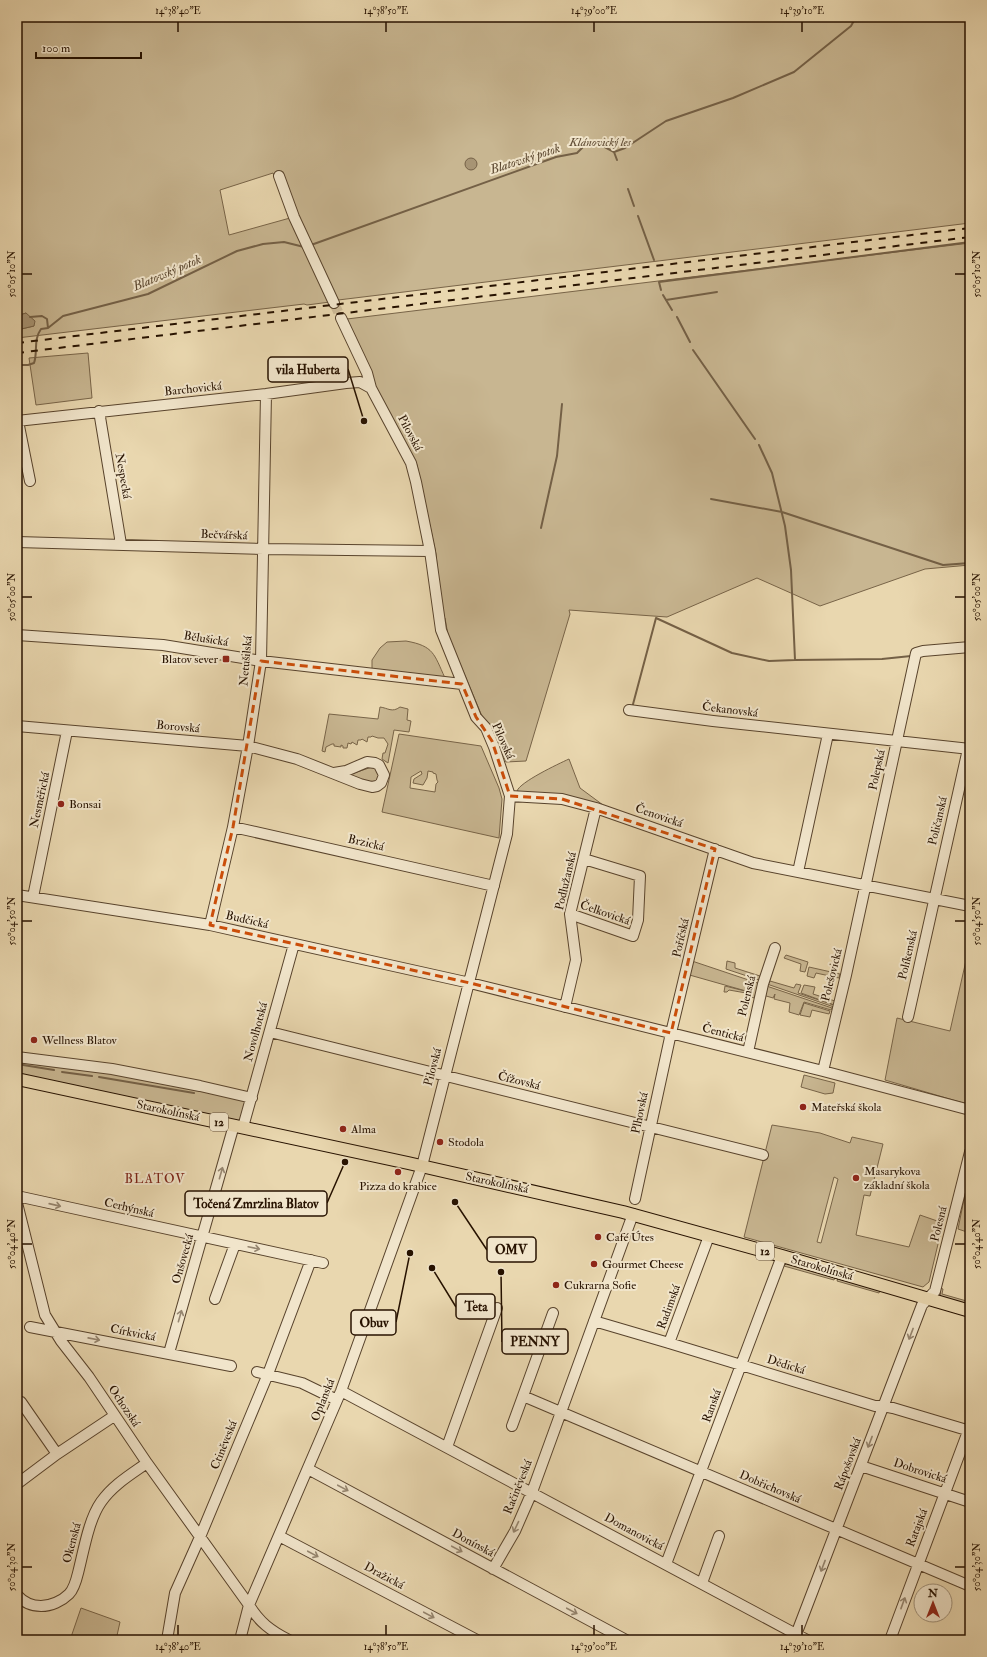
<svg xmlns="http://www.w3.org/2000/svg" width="987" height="1657" font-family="'IM FELL Double Pica',serif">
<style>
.green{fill:#c8b691;stroke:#786448;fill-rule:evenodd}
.water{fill:#a79474;stroke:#746046}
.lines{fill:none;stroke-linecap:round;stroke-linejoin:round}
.stream{stroke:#746046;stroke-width:2}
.minor-tunnel{stroke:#ccb995;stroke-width:10;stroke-dasharray:10 5;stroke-linecap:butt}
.minor-casing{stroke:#58432c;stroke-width:12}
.major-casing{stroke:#271200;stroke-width:14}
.minor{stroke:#f1e5cb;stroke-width:10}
.major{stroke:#e9d7af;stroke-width:12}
.rail{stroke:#271200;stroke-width:2;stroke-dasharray:7 7;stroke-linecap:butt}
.oneway{stroke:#968670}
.marked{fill:none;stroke:#cb4e0a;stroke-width:3;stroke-dasharray:8 5;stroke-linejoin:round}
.ticks{fill:none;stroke:#271200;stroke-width:1.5}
.poi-dot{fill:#8f2418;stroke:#f1e5cb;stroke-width:1.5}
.labels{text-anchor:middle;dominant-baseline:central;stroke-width:4;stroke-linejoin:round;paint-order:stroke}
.shield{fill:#f1e5cb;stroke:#64513d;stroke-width:1}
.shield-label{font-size:11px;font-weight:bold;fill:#271200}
.park-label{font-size:12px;font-style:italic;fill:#5f4b33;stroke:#f1e5cb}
.street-label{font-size:12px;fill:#271200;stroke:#f1e5cb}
.poi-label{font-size:12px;fill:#271200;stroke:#f1e5cb;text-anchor:start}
.water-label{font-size:13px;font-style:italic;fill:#5a462e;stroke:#f1e5cb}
.neighbourhood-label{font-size:13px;letter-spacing:1px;fill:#7a1f14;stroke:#f1e5cb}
.leader{fill:none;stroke:#271200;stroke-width:1.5}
.callout-dot{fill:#271200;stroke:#f1e5cb;stroke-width:1.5}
.callout{fill:#f1e5cb;stroke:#271200;stroke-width:1.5}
.callout-label{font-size:13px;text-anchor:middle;font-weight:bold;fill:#271200}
.neatline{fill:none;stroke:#271200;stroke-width:1.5}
.ticks-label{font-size:10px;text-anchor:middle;fill:#271200}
</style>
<rect width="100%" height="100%" fill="#e9d7af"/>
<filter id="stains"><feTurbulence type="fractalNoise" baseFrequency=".005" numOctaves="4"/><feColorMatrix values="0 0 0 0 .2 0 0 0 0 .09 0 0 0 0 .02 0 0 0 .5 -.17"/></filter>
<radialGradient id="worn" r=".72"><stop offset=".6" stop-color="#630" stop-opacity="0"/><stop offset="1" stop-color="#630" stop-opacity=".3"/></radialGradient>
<path class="green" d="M17,17H970V223L330,301V302L307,305L304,304L17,338V330L34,326L26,313L17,316ZM273,173L290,218L229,235L220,190Z
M970,243V565L925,569L820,606L757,578L667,617L569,610L570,614L526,761L506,762L488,723L484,721L448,635L445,618L442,619L436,554L417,465L375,387L347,319Z
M88,353L92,398L36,405L29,358Z
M406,641C434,646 434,654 445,678L372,670V660L380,648L387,642Z
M380,707C388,708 392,713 400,707L408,709L407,720L411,721L409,732L394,730L388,763L382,759L383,753H385L388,744L384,738H378L372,736L371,737H368L367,742L362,739L361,740H358L357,745L352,742L351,744L348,743L347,748H343V746L341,745V747L334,746V744H332L326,747L325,752L322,751L329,714L378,719Z
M399,734L481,746L499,788L502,799L499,838L382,812ZM421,771L422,774L414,779L413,783L423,785L427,778L428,771L433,772V773L436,774L437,780L438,782L436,784L435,792L410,788L411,777Z
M569,759L580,788L603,805L602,807L517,791C520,782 558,764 569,759Z
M372,767H374L381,774L374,784L348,775Z
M970,943V1105L885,1080L897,1018L950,1031Z
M786,955L808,962L805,972L800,971L801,964L784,958Z
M689,960L832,1008L831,1010L804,1002L799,1015L789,1012L790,1003L774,999L775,994L773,998L756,993L754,998L746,995V993L729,990L727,992H724L725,986L753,993L686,974Z
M727,961L735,963V968L760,976L759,980L726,969Z
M809,967L840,974L839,978L816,973L814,978L807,976Z
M770,981L794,988L796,984L801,985L798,993L834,1005V1007L764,983H769Z
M804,985L815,987L813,994L835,1001L834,1005L801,993Z
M804,1003L830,1011L829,1014L812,1010L810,1017L800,1015Z
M17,1056L252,1098L243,1127L17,1079Z
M804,1075L835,1083L833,1093L825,1094L801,1087Z
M772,1125L820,1133L850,1143L852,1137L883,1144L870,1196L864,1195L856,1235L909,1247L920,1215L943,1223L929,1282L923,1287L744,1237ZM834,1177L838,1179L821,1243L817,1242Z
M970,1170V1233L958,1229Z
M787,1263L835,1277L834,1280L784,1266Z
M838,1278L880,1290L879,1293L837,1281Z
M940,1288L943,1289L942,1294L970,1302V1307L941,1298Z
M81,1608L120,1622L116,1640H70Z"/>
<path class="water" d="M465 164a6 6 0 1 1 12 0a6 6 0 1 1-12 0Z
M26,313L35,321L34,326L17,330V316Z"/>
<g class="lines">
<path class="stream" d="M614,152L617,160
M628,189L634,206
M638,216L654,260
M311,245L556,157L577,153L589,141L601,145L614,152L625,148L666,121L733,98L794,72L851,26L856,17
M180,266L181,278
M661,290L659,282L970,242
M663,295L672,310
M666,300L717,292
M30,317L42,316L47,319L48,328
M677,317L690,342
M693,350L755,439
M17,365H28L34,363C38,352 33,340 41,329L48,328L63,316L148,294L237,251L263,244L284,242L304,247
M759,445L772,473L785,526L791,570L795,660L882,659L911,656
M711,499L782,512L943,565L970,563
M541,528L557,456L562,404
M632,708L656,618L732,653L769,661L795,660
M17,1064L54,1070
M62,1072L92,1076
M99,1077L194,1093"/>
<path class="minor-tunnel" d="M334,303L341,318"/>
<defs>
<path id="minor" d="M279,176L294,217L334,303
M99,411L121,544
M17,421L266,394L346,383L360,382L371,388
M18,421L30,481
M17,542L264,549L430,551
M17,635L163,645L261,661L462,684
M629,710L713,721L970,749
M17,726L248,746L297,759L360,784L372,787L377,786L381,783L384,775L379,765L375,763L367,762L346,771L334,773
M510,796L562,799L596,808L753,863L970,906
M233,827L494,886
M798,872L828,734
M17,895L210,925L470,983L823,1071L970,1110
M33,897L67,731
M570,914L633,936L638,920L640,876L584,859
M210,925L233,827L248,746L261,661L266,394
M565,1007L576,960L570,914L596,808
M908,1017L968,749
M270,1032L763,1155
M748,1052L763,984L775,948
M17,1057L112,1069L200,1086L252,1098
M823,1071L846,975L916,653L923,651L970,647
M243,1127L294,944
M17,1196L323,1263
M635,1199L671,1033L715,849
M17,1203L45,1315L61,1341L89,1377L147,1463L249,1605C259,1622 271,1631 289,1640
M215,1299L235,1244
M594,1321L669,1343L875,1406H883L893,1408L970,1431
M30,1327L231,1366
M669,1343L709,1236
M169,1353L234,1125
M257,1372L302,1383L337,1400
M341,1391L807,1640
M523,1396L553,1313
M21,1402L57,1454
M512,1426L523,1396L970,1586
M447,1447L497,1308
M861,1466L970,1502
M308,1469L626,1640
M17,1484L57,1454L114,1416
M279,1536L477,1640
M666,1564L782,1256
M493,1569L515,1531L532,1492L633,1214
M702,1583L719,1536
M17,1595C24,1603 32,1606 41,1606C51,1606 62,1601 69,1594C75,1588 77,1577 79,1569C84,1549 89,1519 101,1502C113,1485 130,1475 147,1463
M167,1640L175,1593L200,1537L268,1374L311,1260
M240,1640L249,1605L341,1391L422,1166L507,834L510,796L494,747L486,728L476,717L441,630L430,551L416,482L411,463L371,388L367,373L341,318
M794,1640L922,1305L935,1291L970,1152
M890,1640L970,1426"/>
<path id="major" d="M17,1079L408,1163L623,1212L782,1256L970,1311"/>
</defs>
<use href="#minor" class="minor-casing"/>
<use href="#major" class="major-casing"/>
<use href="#minor" class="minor"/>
<use href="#major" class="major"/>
<path class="rail" d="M17,343L970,228
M17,353L970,237"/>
</g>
<defs><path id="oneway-shaft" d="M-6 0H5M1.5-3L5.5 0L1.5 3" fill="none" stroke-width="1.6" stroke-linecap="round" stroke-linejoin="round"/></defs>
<g class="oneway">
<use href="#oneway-shaft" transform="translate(221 1173) rotate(-74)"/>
<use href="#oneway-shaft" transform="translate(55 1205) rotate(13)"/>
<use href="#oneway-shaft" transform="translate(254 1248) rotate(12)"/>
<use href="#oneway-shaft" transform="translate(180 1316) rotate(-74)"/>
<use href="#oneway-shaft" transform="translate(911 1334) rotate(111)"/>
<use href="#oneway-shaft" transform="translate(94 1339) rotate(11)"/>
<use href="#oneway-shaft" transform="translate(870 1442) rotate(111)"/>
<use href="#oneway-shaft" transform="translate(343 1488) rotate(28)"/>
<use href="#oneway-shaft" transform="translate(516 1527) rotate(115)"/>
<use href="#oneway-shaft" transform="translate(457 1549) rotate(28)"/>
<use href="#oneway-shaft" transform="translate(313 1554) rotate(28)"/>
<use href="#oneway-shaft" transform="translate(823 1566) rotate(111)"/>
<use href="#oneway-shaft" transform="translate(903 1603) rotate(-70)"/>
<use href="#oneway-shaft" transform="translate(572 1611) rotate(28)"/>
<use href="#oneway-shaft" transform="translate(429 1615) rotate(28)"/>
</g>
<path class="marked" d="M261,661L462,684L476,717L492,741L510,796L562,799L715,849L671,1033L470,983L210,925L233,827Z"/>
<path class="ticks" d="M178,22V32M386,22V32M594,22V32M802,22V32M22,274H32M955,274H965M22,597H32M955,597H965M22,921H32M955,921H965M22,1244H32M955,1244H965M22,1567H32M955,1567H965M178,1625V1635M386,1625V1635M594,1625V1635M802,1625V1635"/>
<g class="poi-dot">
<rect x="222" y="655" width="8" height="8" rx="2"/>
<circle cx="61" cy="804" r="4"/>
<circle cx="34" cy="1040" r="4"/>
<circle cx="803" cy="1107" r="4"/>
<circle cx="343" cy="1129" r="4"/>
<circle cx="440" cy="1142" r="4"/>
<circle cx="398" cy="1172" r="4"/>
<circle cx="856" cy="1178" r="4"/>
<circle cx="598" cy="1237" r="4"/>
<circle cx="594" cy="1264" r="4"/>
<circle cx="556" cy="1285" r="4"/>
</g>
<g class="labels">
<g class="shield">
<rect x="210" y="1113" width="18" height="18" rx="3"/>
<rect x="756" y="1242" width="18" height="18" rx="3"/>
</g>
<g class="shield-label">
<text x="219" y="1122">12</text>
<text x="765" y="1251">12</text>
</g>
<g class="park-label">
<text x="600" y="142">Klánovický les</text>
</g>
<g class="street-label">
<text transform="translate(193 389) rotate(-6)">Barchovická</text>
<text transform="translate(410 433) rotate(62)">Pilovská</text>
<text transform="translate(123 476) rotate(80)">Nespecká</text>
<text transform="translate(224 535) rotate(2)">Bečvářská</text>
<text transform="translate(206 639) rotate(9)">Bělušická</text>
<text transform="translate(246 661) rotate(-85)">Netušilská</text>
<text transform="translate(730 710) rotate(7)">Čekanovská</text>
<text transform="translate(178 727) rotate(5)">Borovská</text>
<text transform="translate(503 741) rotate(66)">Pilovská</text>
<text transform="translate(877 770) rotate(-78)">Polepská</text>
<text transform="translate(40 800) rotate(-78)">Nesměřická</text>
<text transform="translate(659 816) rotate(19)">Čenovická</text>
<text transform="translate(938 821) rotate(-77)">Poličanská</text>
<text transform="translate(366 843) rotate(13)">Brzická</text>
<text transform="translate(566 881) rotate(-77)">Podlužanská</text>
<text transform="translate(605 913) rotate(19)">Čelkovická</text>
<text transform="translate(247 920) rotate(13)">Budčická</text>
<text transform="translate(681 938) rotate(-77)">Poříčská</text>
<text transform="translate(908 955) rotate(-77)">Políkenská</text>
<text transform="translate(832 975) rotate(-76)">Polešovická</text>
<text transform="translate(747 996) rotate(-76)">Polenská</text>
<text transform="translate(256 1032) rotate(-75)">Novolhotská</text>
<text transform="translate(723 1033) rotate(14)">Čentická</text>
<text transform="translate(433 1067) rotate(-75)">Pilovská</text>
<text transform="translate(519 1081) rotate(14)">Čížovská</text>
<text transform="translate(168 1111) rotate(12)">Starokolínská</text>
<text transform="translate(640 1113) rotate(-78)">Plhovská</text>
<text transform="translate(497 1183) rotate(12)">Starokolínská</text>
<text transform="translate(129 1208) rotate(13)">Cerhýnská</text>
<text transform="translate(939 1224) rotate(-76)">Polesná</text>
<text transform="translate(183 1259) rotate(-74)">Onšovecká</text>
<text transform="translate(822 1268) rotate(16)">Starokolínská</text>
<text transform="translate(669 1307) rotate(-70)">Radimská</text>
<text transform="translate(133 1333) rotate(11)">Církvická</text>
<text transform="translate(786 1365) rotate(17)">Dědická</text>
<text transform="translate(323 1400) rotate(-68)">Oplanská</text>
<text transform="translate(124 1406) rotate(56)">Ochozská</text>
<text transform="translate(712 1406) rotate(-70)">Ranská</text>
<text transform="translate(224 1445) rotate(-68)">Ctiněveská</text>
<text transform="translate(848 1464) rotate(-69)">Rápošovská</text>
<text transform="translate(920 1471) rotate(18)">Dobrovická</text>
<text transform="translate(518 1487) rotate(-68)">Račiněveská</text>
<text transform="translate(770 1487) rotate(23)">Dobřichovská</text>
<text transform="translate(917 1528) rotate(-69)">Ratajská</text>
<text transform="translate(634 1532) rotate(28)">Domanovická</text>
<text transform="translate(72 1543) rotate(-75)">Okenská</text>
<text transform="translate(473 1543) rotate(28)">Donínská</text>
<text transform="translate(384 1576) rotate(28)">Dražická</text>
</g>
<g class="poi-label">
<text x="218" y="659" text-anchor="end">Blatov sever</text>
<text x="69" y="804">Bonsai</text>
<text x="42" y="1040">Wellness Blatov</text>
<text x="811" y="1107">Mateřská škola</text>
<text x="351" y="1129">Alma</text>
<text x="448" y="1142">Stodola</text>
<text x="864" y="1171">Masarykova<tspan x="864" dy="14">základní škola</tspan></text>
<text x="398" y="1186" text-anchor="middle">Pizza do krabice</text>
<text x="606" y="1237">Café Útes</text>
<text x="602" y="1264">Gourmet Cheese</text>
<text x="564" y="1285">Cukrarna Sofie</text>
</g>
<g class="water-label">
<text transform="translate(525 159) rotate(-18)">Blatovský potok</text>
<text transform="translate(167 273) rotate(-23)">Blatovský potok</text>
</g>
<g class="neighbourhood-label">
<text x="155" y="1179">BLATOV</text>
</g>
</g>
<path class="leader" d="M364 421L348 369M345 1162L327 1203M455 1202L487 1250M432 1268L456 1307M410 1253L396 1322M501 1272L502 1342"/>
<g class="callout-dot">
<circle cx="364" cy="421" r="4"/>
<circle cx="345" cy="1162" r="4"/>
<circle cx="455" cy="1202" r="4"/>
<circle cx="432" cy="1268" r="4"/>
<circle cx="410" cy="1253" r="4"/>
<circle cx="501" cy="1272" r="4"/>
</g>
<g class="callout">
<rect x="268" y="357" width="80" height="25" rx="4"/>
<rect x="185" y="1191" width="142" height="25" rx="4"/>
<rect x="487" y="1237" width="49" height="25" rx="4"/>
<rect x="456" y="1294" width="39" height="25" rx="4"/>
<rect x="351" y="1310" width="45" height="25" rx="4"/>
<rect x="502" y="1329" width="66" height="25" rx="4"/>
</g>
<g class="callout-label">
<text x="308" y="374">vila Huberta</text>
<text x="256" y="1208">Točená Zmrzlina Blatov</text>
<text x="511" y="1254">OMV</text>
<text x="476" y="1311">Teta</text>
<text x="374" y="1327">Obuv</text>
<text x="535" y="1346">PENNY</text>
</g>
<rect width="987" height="1657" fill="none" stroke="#e9d7af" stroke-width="44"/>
<g transform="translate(933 1603)"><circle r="19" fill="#f1e5cb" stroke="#a0917a"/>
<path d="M0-3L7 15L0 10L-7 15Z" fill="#8f2418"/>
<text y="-6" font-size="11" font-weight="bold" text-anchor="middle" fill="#271200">N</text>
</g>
<path d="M36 52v6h105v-6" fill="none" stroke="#271200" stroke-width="2"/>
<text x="42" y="52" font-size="12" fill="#271200" stroke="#f1e5cb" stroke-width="3" paint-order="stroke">100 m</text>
<rect x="22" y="22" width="943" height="1613" class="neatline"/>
<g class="ticks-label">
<text x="178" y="14">14°38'40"E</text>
<text x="386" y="14">14°38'50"E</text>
<text x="594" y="14">14°39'00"E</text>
<text x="802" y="14">14°39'10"E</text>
<text transform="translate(11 274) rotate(-90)" y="4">50°05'10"N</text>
<text transform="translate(976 274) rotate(-90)" y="4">50°05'10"N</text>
<text transform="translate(11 597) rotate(-90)" y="4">50°05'00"N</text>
<text transform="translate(976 597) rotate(-90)" y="4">50°05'00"N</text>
<text transform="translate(11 921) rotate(-90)" y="4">50°04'50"N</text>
<text transform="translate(976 921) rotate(-90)" y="4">50°04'50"N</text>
<text transform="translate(11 1244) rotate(-90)" y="4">50°04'40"N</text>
<text transform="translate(976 1244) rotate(-90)" y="4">50°04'40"N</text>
<text transform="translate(11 1567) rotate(-90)" y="4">50°04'30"N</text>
<text transform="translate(976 1567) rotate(-90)" y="4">50°04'30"N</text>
<text x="178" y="1650">14°38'40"E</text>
<text x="386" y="1650">14°38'50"E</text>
<text x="594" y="1650">14°39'00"E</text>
<text x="802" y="1650">14°39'10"E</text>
</g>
<rect width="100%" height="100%" filter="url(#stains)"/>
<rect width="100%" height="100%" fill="url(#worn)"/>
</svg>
